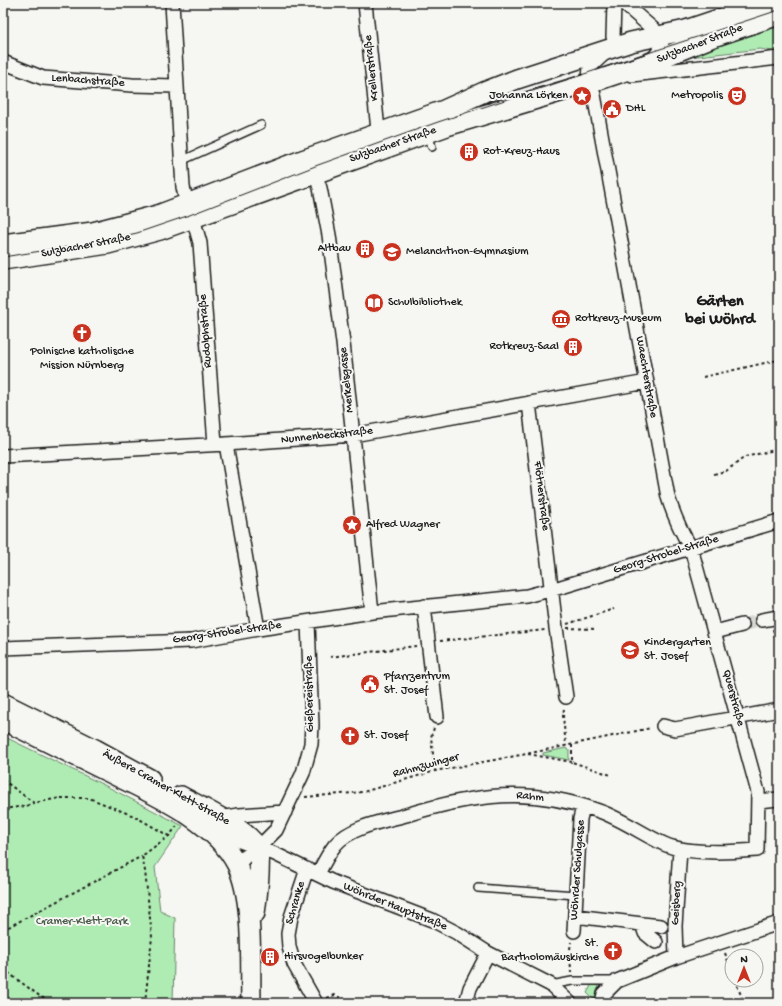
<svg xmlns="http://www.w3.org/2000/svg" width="782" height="1006" font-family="'Gochi Hand',sans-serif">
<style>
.green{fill:#afecb3;stroke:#668468}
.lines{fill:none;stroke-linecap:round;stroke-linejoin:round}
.street-tunnel{stroke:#d5d5d2;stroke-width:13;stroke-dasharray:13 6;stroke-linecap:butt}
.lane-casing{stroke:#1c1c1c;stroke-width:10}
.street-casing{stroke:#1c1c1c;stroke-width:16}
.secondary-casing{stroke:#1c1c1c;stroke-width:22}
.path{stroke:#1c1c1c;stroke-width:2;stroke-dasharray:3 3;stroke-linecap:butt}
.lane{stroke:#f6f6f2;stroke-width:7}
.street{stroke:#f6f6f2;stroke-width:13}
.secondary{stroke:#f6f6f2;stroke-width:19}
.tram{stroke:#1c1c1c;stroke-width:1}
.labels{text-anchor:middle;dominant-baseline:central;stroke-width:4;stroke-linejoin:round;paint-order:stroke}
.street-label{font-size:12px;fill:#1c1c1c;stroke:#f6f6f2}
.poi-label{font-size:12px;fill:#1c1c1c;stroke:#f6f6f2;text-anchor:start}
.park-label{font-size:12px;fill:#485a49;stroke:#f6f6f2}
.district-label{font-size:16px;font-weight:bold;fill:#1c1c1c;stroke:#f6f6f2}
</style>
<rect width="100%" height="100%" fill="#f6f6f2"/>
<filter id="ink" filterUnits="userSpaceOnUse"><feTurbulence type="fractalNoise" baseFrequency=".025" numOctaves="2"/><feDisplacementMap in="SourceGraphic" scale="8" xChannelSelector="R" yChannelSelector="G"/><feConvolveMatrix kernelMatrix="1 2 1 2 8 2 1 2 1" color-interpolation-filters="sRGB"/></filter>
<g filter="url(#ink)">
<path class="green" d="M779,24V52L760,49L690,57L718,44Z
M3,736L108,787L183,826L155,867L160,911L175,918L173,1003H3Z
M566,748L569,750V760L543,755V753Z
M592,984L599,985L595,999L592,998L587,993Z"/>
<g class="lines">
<path class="street-tunnel" d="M742,625L762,620"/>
<defs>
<path id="lane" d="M428,133L432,147
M181,161L261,125
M478,888L576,895
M551,985L572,981H616"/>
<path id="street" d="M172,3L183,187L187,205
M365,3L379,140
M623,3L660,35C665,47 658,53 650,62
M613,37L614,3
M3,62L43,78L132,85L176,86
M632,75L779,58
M315,173L320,188L329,235L343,343L372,612
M193,218L200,243L215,444
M529,403L556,628L566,697
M226,444L258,629
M3,456L226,444L353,435L647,382
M424,606L437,717
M762,620L779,617
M715,632L742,625
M3,648L191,641L258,629L372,612L527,596L561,587L779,521
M663,726L675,729L779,710
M758,801L779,799
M220,818L239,815L285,812
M211,825L237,840L275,854L333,882L432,920L457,933L488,953L551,985L570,1003
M237,866L245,857L258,848L276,830L303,773L311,744L312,725L308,622
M307,869L291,917L288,934L289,947L294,964L316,1003
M318,874C323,864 328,854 335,845C350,827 384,821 406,815C475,794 529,786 599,811C622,819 642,834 664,844C688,855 732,852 757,850L758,792L691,548C681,532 674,516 668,497L594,95L589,78L590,67L605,53
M575,916L642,924L645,933L656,942
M642,924L661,926
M574,931L580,819L583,807
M676,957L675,926L680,849
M466,1003L470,988L488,953
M602,1003L604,994L617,981L676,957L779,923"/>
<path id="secondary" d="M3,244L93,232L158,215L305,159L444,110L484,92L517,79L631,42L686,30L766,3
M3,260L108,244L160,230L447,126L590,83L649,63L713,37L779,15
M3,703L95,749L150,779
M3,720C38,737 72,754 106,771C150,793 214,819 237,865C254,901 250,963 251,1003
M181,796C199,806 252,831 258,849C262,864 257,898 255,913"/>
</defs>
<use href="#lane" class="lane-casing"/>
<use href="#street" class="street-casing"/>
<use href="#secondary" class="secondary-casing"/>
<path class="path" d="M778,360L779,367
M703,377L778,360
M714,474L726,471L745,457L779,449
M567,624L614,609
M567,628L595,629
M773,629L779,652
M440,641L545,630
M330,657L416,646
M779,663H777L779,670
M564,709L563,716L566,746
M434,728L431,737L435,771
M572,745V762L611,775
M528,754L572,762
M3,780L34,803L60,798H89L134,816L169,836
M305,797L363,792L435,771L526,754L651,728
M3,809L26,806L34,803
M3,930L142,856
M725,953L732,972
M3,969L41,997L53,1003
M571,973L570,949L571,942
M735,980L744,1003
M327,998L335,995L351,1003
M145,1003L152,937L145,871L142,856L169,836L177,826"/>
<use href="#lane" class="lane"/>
<use href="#street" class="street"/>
<use href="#secondary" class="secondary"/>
<path class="tram" d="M3,257L92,243L137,233L187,216L318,165L438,122L779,10"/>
</g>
</g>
<defs>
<symbol id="sight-disc" viewBox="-11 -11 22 22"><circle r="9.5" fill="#c8321e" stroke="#f6f6f2"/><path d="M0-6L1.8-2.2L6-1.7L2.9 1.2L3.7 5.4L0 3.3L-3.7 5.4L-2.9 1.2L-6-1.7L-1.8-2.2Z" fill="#fff"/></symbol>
<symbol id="theatre-disc" viewBox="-11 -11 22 22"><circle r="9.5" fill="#c8321e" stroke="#f6f6f2"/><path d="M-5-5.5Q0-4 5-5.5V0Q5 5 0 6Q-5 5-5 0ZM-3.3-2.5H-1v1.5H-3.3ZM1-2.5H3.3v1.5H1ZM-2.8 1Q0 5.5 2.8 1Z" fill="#fff"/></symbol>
<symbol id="civic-disc" viewBox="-11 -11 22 22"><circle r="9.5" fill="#c8321e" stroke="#f6f6f2"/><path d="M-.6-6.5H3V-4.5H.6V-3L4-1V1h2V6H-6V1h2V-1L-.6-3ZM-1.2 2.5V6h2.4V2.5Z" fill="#fff"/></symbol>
<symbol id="building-disc" viewBox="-11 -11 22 22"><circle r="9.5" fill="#c8321e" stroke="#f6f6f2"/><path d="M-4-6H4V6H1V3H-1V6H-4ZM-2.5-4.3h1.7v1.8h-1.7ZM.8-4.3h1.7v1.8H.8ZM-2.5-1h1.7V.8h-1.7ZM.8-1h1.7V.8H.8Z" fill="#fff"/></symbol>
<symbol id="school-disc" viewBox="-11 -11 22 22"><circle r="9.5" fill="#c8321e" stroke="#f6f6f2"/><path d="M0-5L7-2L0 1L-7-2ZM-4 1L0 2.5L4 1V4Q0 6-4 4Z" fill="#fff"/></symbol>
<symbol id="library-disc" viewBox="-11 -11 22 22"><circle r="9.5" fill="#c8321e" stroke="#f6f6f2"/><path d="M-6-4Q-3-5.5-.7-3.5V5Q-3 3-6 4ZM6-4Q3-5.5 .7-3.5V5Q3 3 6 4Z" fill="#fff"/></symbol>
<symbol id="museum-disc" viewBox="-11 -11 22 22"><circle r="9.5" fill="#c8321e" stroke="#f6f6f2"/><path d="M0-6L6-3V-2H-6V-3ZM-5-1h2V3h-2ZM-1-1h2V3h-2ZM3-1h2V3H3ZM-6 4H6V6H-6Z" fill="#fff"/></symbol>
<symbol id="church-disc" viewBox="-11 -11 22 22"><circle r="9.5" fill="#c8321e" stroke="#f6f6f2"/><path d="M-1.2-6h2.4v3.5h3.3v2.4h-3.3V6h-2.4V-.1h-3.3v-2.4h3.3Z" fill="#fff"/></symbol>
</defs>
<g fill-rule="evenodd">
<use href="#sight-disc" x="571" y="85" width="22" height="22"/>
<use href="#theatre-disc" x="726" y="85" width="22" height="22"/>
<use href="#civic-disc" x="601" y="98" width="22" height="22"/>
<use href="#building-disc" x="458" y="141" width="22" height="22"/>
<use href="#building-disc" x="354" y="238" width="22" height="22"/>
<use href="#school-disc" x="381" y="241" width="22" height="22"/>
<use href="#library-disc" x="363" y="292" width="22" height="22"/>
<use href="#museum-disc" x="550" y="308" width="22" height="22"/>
<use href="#church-disc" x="71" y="322" width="22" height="22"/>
<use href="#building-disc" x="562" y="336" width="22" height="22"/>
<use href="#sight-disc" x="341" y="514" width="22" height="22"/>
<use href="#school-disc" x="619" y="639" width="22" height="22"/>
<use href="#civic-disc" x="359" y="673" width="22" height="22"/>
<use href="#church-disc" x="339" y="725" width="22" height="22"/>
<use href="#church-disc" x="602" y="940" width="22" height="22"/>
<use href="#building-disc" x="259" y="946" width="22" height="22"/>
</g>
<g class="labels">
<g class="street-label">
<text transform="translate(700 44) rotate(-21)">Sulzbacher Straße</text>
<text transform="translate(372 68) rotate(-96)">Krellerstraße</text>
<text transform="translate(88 81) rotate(4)">Lenbachstraße</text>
<text transform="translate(393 145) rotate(-19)">Sulzbacher Straße</text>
<text transform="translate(86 246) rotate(-11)">Sulzbacher Straße</text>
<text transform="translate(206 331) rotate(-94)">Rudolphstraße</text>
<text transform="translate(646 377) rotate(80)">Waechterstraße</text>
<text transform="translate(347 380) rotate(-96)">Merkelsgasse</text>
<text transform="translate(327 436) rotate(-6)">Nunnenbeckstraße</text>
<text transform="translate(541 496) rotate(83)">Flötnerstraße</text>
<text transform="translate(666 555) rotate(-17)">Georg-Strobel-Straße</text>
<text transform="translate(227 633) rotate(-8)">Georg-Strobel-Straße</text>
<text transform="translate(310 694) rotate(-91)">Gießereistraße</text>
<text transform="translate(733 698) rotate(75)">Querstraße</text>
<text transform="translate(426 766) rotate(-15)">Rahmzwinger</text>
<text transform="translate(166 788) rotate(29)">Äußere Cramer-Klett-Straße</text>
<text transform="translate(530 797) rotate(5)">Rahm</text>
<text transform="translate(578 870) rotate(-86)">Wöhrder Schulgasse</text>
<text transform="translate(296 903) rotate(-74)">Schranke</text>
<text transform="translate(677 903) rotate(-87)">Geisberg</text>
<text transform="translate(395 907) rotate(22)">Wöhrder Hauptstraße</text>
</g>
<g class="poi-label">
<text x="568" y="96" text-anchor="end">Johanna Lörken</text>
<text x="723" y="96" text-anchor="end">Metropolis</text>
<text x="626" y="109">DHL</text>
<text x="483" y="152">Rot-Kreuz-Haus</text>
<text x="351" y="249" text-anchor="end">Altbau</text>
<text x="406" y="252">Melanchthon-Gymnasium</text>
<text x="388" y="303">Schulbibliothek</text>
<text x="575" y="319">Rotkreuz-Museum</text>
<text x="559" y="347" text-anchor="end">Rotkreuz-Saal</text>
<text x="82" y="352" text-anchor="middle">Polnische katholische<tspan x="82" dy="14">Mission Nürnberg</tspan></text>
<text x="366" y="525">Alfred Wagner</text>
<text x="644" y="643">Kindergarten<tspan x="644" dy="14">St. Josef</tspan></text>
<text x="384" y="677">Pfarrzentrum<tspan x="384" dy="14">St. Josef</tspan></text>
<text x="364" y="736">St. Josef</text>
<text x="599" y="944" text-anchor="end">St.<tspan x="599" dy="14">Bartholomäuskirche</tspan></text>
<text x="284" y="957">Hirsvogelbunker</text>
</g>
<g class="park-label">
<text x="82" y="922">Cramer-Klett-Park</text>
</g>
<g class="district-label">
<text x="720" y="302">Gärten<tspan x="720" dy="18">bei Wöhrd</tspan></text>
</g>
</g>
<rect width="782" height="1006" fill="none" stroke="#f6f6f2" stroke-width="16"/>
<rect x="8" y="8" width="766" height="990" fill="none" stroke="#1c1c1c" stroke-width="1.5" filter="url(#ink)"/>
<g transform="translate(744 968)"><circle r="19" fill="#f6f6f2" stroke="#9f9f9c"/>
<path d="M0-3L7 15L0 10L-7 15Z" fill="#c8321e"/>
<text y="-6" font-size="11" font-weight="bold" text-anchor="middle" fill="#1c1c1c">N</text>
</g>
</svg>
